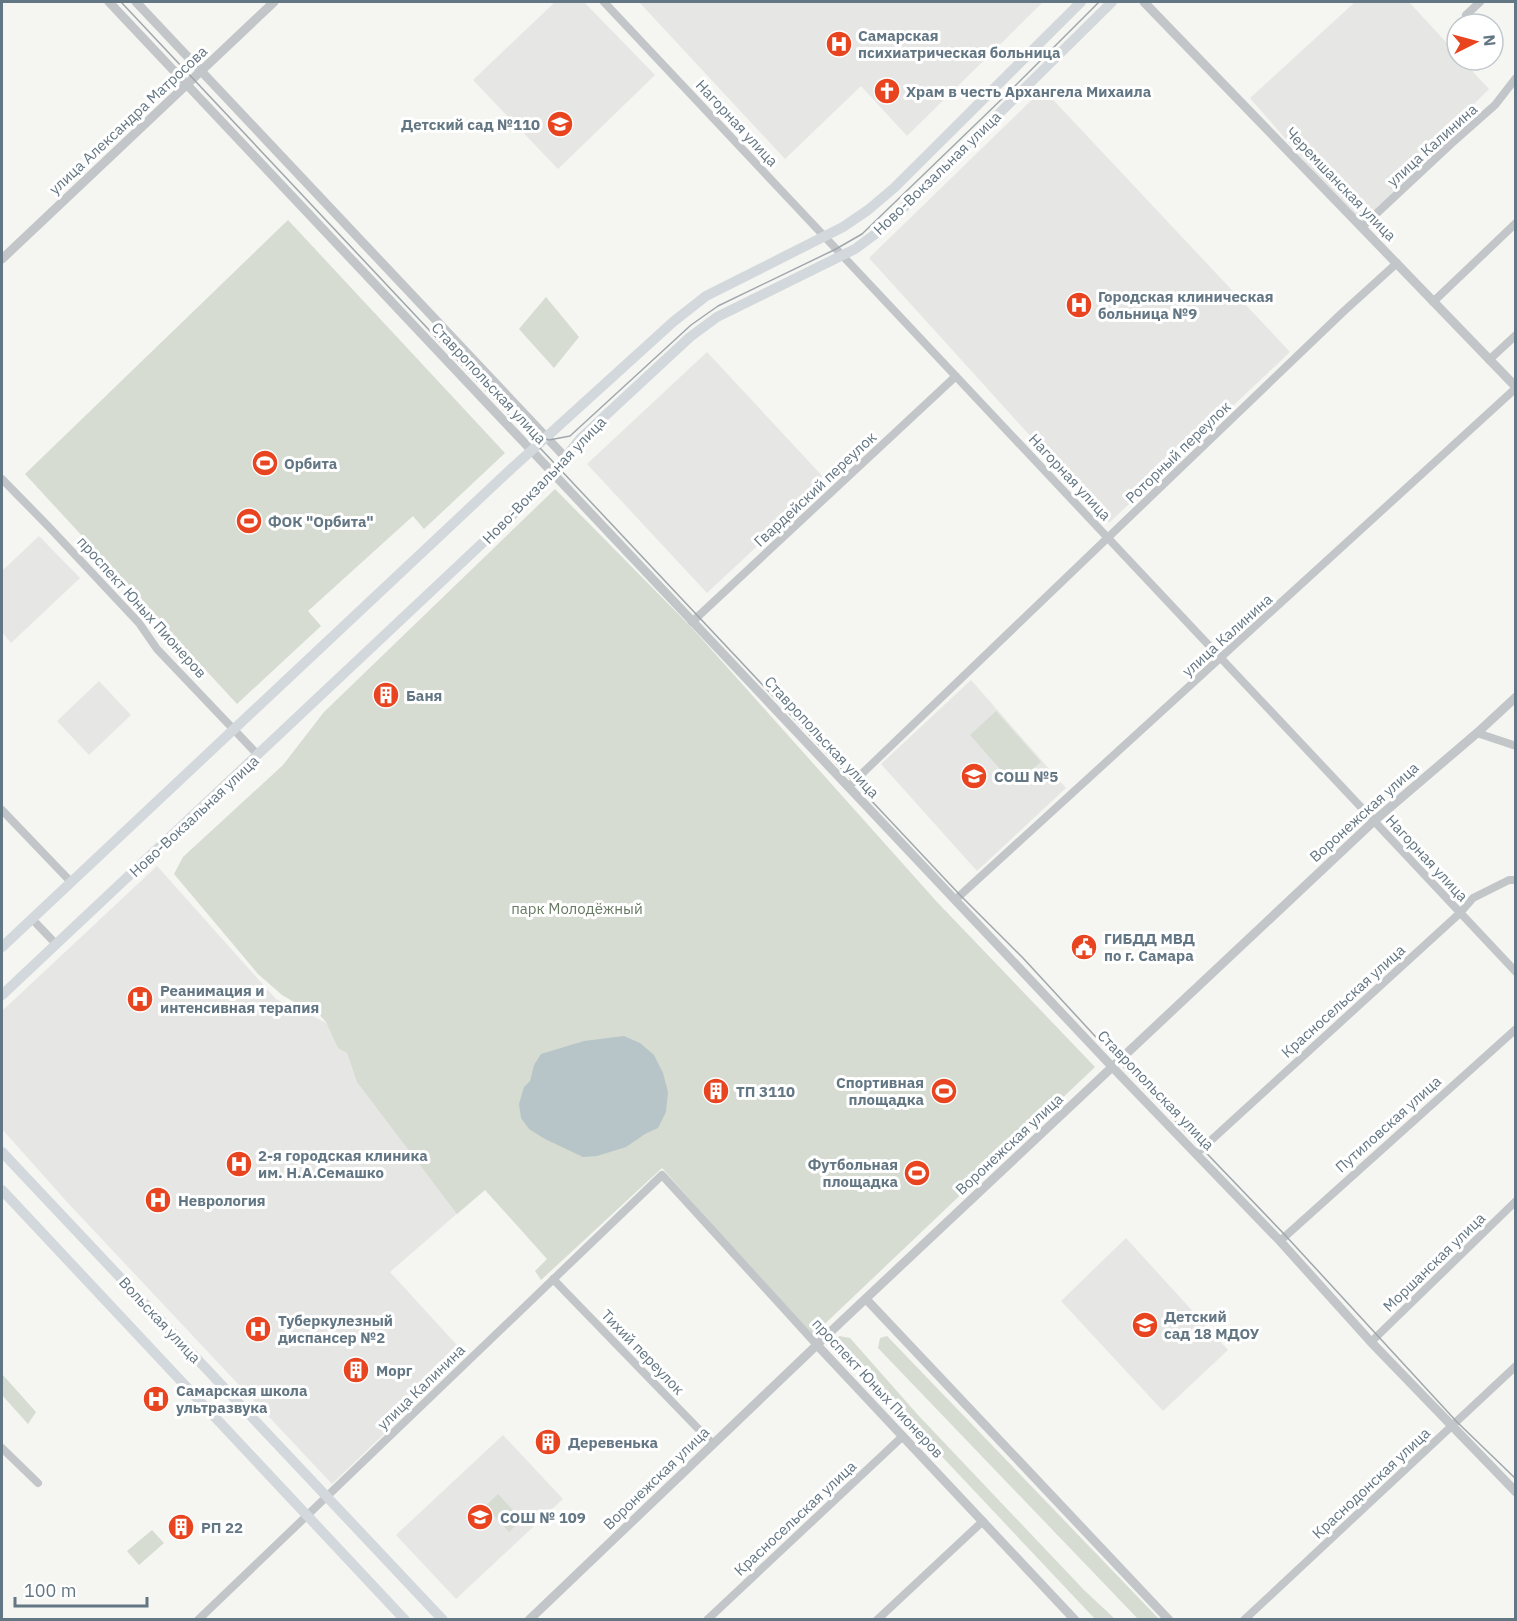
<svg xmlns="http://www.w3.org/2000/svg" width="1517" height="1621" font-family="'IBM Plex Sans',sans-serif">
<style>
.built{fill:#e6e7e5}
.green{fill:#d6dcd2}
.water{fill:#b7c5c8}
.lines{fill:none;stroke-linecap:round;stroke-linejoin:round}
.minor{stroke:#c2c6c9;stroke-width:8}
.tertiary{stroke:#c2c6c9;stroke-width:9}
.secondary{stroke:#d3d8dc;stroke-width:10}
.tram{stroke:#a0a8ad;stroke-width:1.5}
.labels{text-anchor:middle;dominant-baseline:central;stroke-width:6;stroke-linejoin:round;paint-order:stroke}
.poi-label{font-size:15px;font-weight:bold;fill:#637683;stroke:#fff;text-anchor:start}
.street-label{font-size:15px;fill:#637683;stroke:#fff}
.park-label{font-size:15px;fill:#687a62;stroke:#fff}
</style>
<rect width="100%" height="100%" fill="#f5f5f1"/>
<path class="built" d="M555,2H584L655,75L558,169L473,80Z
M639,2H1043L907,136L861,86L785,159Z
M1355,2H1409L1457,54V60H1462L1489,89L1427,151L1431,157L1362,227L1250,98Z
M1043,89L1290,352L1109,523L869,258Z
M707,352L827,481L707,593L587,464Z
M39,536L80,578L11,643L2,632V571Z
M971,680L1066,788L977,871L881,764Z
M99,681L131,715L89,755L57,721Z
M157,866L276,999L325,1022L475,1198L390,1272L466,1355L332,1484L67,1202L2,1129V1011Z
M1126,1238L1228,1350L1163,1411L1061,1301Z
M503,1435L563,1499L456,1599L396,1535Z"/>
<path class="green" d="M288,220L505,453L424,529L413,516L308,611L321,626L237,704L25,474Z
M546,297L579,337L554,368L519,329Z
M555,489L693,629L937,902L1095,1067L811,1337L662,1168L541,1280L535,1271L547,1259L485,1190L457,1214L357,1082L347,1053L338,1048L326,1022L316,1011L306,1009L282,995L258,974L174,874L183,857L283,765L324,712Z
M996,711L1041,762L1014,785L970,735Z
M839,1336L850,1338L918,1415L1084,1590L1115,1619H1095L835,1343Z
M887,1336L1159,1619H1138L878,1348L880,1338Z
M2,1374L36,1412L28,1424L2,1395Z
M498,1494L522,1520L509,1532L485,1506Z
M152,1530L164,1543L139,1565L127,1551Z"/>
<path class="water" d="M624,1036L640,1043L654,1055L663,1073L668,1092L666,1112L658,1128L645,1134L626,1147L597,1156L583,1157L545,1139L529,1129L521,1118L519,1104L524,1087L530,1081L534,1065L541,1054L584,1041Z"/>
<g class="lines">
<path class="minor" d="M604,2L1516,972
M1466,15L1480,2
M1362,227L1452,143L1495,105L1516,78
M1433,302L1516,223
M1489,360L1516,335
M2,479L49,527L139,623L157,649L258,755
M692,622L956,376
M1477,733L1516,746
M848,787L1343,312L1397,263
M2,810L71,882
M955,900L1516,388
M32,919L56,944
M1196,1154L1460,913L1473,898L1509,880H1516
M1280,1241L1516,1029
M553,1279L713,1444
M1371,1342L1516,1201
M2,1448L38,1483
M198,1620L662,1175L817,1345
M707,1620L903,1436
M877,1620L983,1521
M1244,1620L1516,1366"/>
<path class="tertiary" d="M109,2L1119,1074L1280,1241L1371,1342L1516,1492
M136,2L565,457
M1144,2L1516,387
M2,259L274,2
M866,1299L1169,1620
M817,1345L1075,1620
M529,1620L844,1319L1374,821L1477,733L1516,697"/>
<path class="secondary" d="M2,947L511,469L673,322L706,296L843,227L868,210L894,188L1081,2
M2,995L540,489L580,439L690,337L717,317L855,249L882,229L1112,2
M2,1152L443,1620
M2,1190L405,1620"/>
<path class="tram" d="M121,2L960,895L1023,958L1118,1061L1285,1235L1457,1422L1516,1479
M530,434L549,440L570,436L691,325L718,306L836,249L862,234L1006,95L1099,2"/>
</g>
<defs>
<symbol id="hospital-disc" viewBox="-11 -11 22 22"><circle r="9.5" fill="#e8441f" stroke="#fff"/><path d="M-5-5h3v3.5h4V-5h3V5h-3V1.5h-4V5h-3Z" fill="#fff"/></symbol>
<symbol id="church-disc" viewBox="-11 -11 22 22"><circle r="9.5" fill="#e8441f" stroke="#fff"/><path d="M-1.2-6h2.4v3.5h3.3v2.4h-3.3V6h-2.4V-.1h-3.3v-2.4h3.3Z" fill="#fff"/></symbol>
<symbol id="school-disc" viewBox="-11 -11 22 22"><circle r="9.5" fill="#e8441f" stroke="#fff"/><path d="M0-5L7-2L0 1L-7-2ZM-4 1L0 2.5L4 1V4Q0 6-4 4Z" fill="#fff"/></symbol>
<symbol id="stadium-disc" viewBox="-11 -11 22 22"><circle r="9.5" fill="#e8441f" stroke="#fff"/><path d="M0-5a6.5 5 0 1 0 0 10a6.5 5 0 1 0 0-10ZM-3.5-1.8h7v3.6h-7Z" fill="#fff"/></symbol>
<symbol id="building-disc" viewBox="-11 -11 22 22"><circle r="9.5" fill="#e8441f" stroke="#fff"/><path d="M-4-6H4V6H1V3H-1V6H-4ZM-2.5-4.3h1.7v1.8h-1.7ZM.8-4.3h1.7v1.8H.8ZM-2.5-1h1.7V.8h-1.7ZM.8-1h1.7V.8H.8Z" fill="#fff"/></symbol>
<symbol id="civic-disc" viewBox="-11 -11 22 22"><circle r="9.5" fill="#e8441f" stroke="#fff"/><path d="M-.6-6.5H3V-4.5H.6V-3L4-1V1h2V6H-6V1h2V-1L-.6-3ZM-1.2 2.5V6h2.4V2.5Z" fill="#fff"/></symbol>
</defs>
<g fill-rule="evenodd">
<use href="#hospital-disc" x="824" y="29" width="30" height="30"/>
<use href="#church-disc" x="872" y="76" width="30" height="30"/>
<use href="#school-disc" x="545" y="109" width="30" height="30"/>
<use href="#hospital-disc" x="1064" y="290" width="30" height="30"/>
<use href="#stadium-disc" x="250" y="448" width="30" height="30"/>
<use href="#stadium-disc" x="234" y="506" width="30" height="30"/>
<use href="#building-disc" x="371" y="680" width="30" height="30"/>
<use href="#school-disc" x="959" y="761" width="30" height="30"/>
<use href="#civic-disc" x="1069" y="932" width="30" height="30"/>
<use href="#hospital-disc" x="125" y="984" width="30" height="30"/>
<use href="#building-disc" x="701" y="1076" width="30" height="30"/>
<use href="#stadium-disc" x="929" y="1076" width="30" height="30"/>
<use href="#hospital-disc" x="224" y="1149" width="30" height="30"/>
<use href="#stadium-disc" x="902" y="1158" width="30" height="30"/>
<use href="#hospital-disc" x="143" y="1185" width="30" height="30"/>
<use href="#school-disc" x="1130" y="1310" width="30" height="30"/>
<use href="#hospital-disc" x="243" y="1314" width="30" height="30"/>
<use href="#building-disc" x="341" y="1355" width="30" height="30"/>
<use href="#hospital-disc" x="141" y="1384" width="30" height="30"/>
<use href="#building-disc" x="533" y="1427" width="30" height="30"/>
<use href="#school-disc" x="465" y="1502" width="30" height="30"/>
<use href="#building-disc" x="166" y="1512" width="30" height="30"/>
</g>
<g class="labels">
<g class="poi-label">
<text x="858" y="35">Самарская<tspan x="858" dy="17">психиатрическая больница</tspan></text>
<text x="906" y="91">Храм в честь Архангела Михаила</text>
<text x="540" y="124" text-anchor="end">Детский сад №110</text>
<text x="1098" y="296">Городская клиническая<tspan x="1098" dy="17">больница №9</tspan></text>
<text x="284" y="463">Орбита</text>
<text x="268" y="521">ФОК "Орбита"</text>
<text x="406" y="695">Баня</text>
<text x="994" y="776">СОШ №5</text>
<text x="1104" y="938">ГИБДД МВД<tspan x="1104" dy="17">по г. Самара</tspan></text>
<text x="160" y="990">Реанимация и<tspan x="160" dy="17">интенсивная терапия</tspan></text>
<text x="924" y="1082" text-anchor="end">Спортивная<tspan x="924" dy="17">площадка</tspan></text>
<text x="736" y="1091">ТП 3110</text>
<text x="258" y="1155">2-я городская клиника<tspan x="258" dy="17">им. Н.А.Семашко</tspan></text>
<text x="898" y="1164" text-anchor="end">Футбольная<tspan x="898" dy="17">площадка</tspan></text>
<text x="178" y="1200">Неврология</text>
<text x="1164" y="1316">Детский<tspan x="1164" dy="17">сад 18 МДОУ</tspan></text>
<text x="278" y="1320">Туберкулезный<tspan x="278" dy="17">диспансер №2</tspan></text>
<text x="376" y="1370">Морг</text>
<text x="176" y="1390">Самарская школа<tspan x="176" dy="17">ультразвука</tspan></text>
<text x="568" y="1442">Деревенька</text>
<text x="500" y="1517">СОШ № 109</text>
<text x="201" y="1527">РП 22</text>
</g>
<g class="street-label">
<text transform="translate(128 120) rotate(-43)">улица Александра Матросова</text>
<text transform="translate(737 123) rotate(47)">Нагорная улица</text>
<text transform="translate(1432 145) rotate(-42)">улица Калинина</text>
<text transform="translate(937 173) rotate(-44)">Ново-Вокзальная улица</text>
<text transform="translate(1341 184) rotate(46)">Черемшанская улица</text>
<text transform="translate(489 383) rotate(47)">Ставропольская улица</text>
<text transform="translate(1178 452) rotate(-44)">Роторный переулок</text>
<text transform="translate(1070 477) rotate(47)">Нагорная улица</text>
<text transform="translate(544 480) rotate(-46)">Ново-Вокзальная улица</text>
<text transform="translate(815 489) rotate(-43)">Гвардейский переулок</text>
<text transform="translate(142 607) rotate(48)">проспект Юных Пионеров</text>
<text transform="translate(1227 635) rotate(-42)">улица Калинина</text>
<text transform="translate(822 737) rotate(47)">Ставропольская улица</text>
<text transform="translate(1364 812) rotate(-42)">Воронежская улица</text>
<text transform="translate(194 816) rotate(-43)">Ново-Вокзальная улица</text>
<text transform="translate(1427 858) rotate(47)">Нагорная улица</text>
<text transform="translate(1343 1001) rotate(-42)">Красносельская улица</text>
<text transform="translate(1156 1090) rotate(46)">Ставропольская улица</text>
<text transform="translate(1388 1124) rotate(-42)">Путиловская улица</text>
<text transform="translate(1009 1144) rotate(-43)">Воронежская улица</text>
<text transform="translate(1434 1262) rotate(-44)">Моршанская улица</text>
<text transform="translate(160 1320) rotate(47)">Вольская улица</text>
<text transform="translate(643 1352) rotate(46)">Тихий переулок</text>
<text transform="translate(421 1387) rotate(-44)">улица Калинина</text>
<text transform="translate(878 1388) rotate(47)">проспект Юных Пионеров</text>
<text transform="translate(656 1478) rotate(-44)">Воронежская улица</text>
<text transform="translate(1371 1483) rotate(-43)">Краснодонская улица</text>
<text transform="translate(795 1518) rotate(-43)">Красносельская улица</text>
</g>
<g class="park-label">
<text x="577" y="908">парк Молодёжный</text>
</g>
</g>
<rect width="1517" height="1621" fill="none" stroke="#637683" stroke-width="6"/>
<g transform="translate(1475 42) rotate(84)"><circle r="28" fill="#ffffff" stroke="#c1c8cd" stroke-width="1.5"/>
<path d="M0-4.5L10 22L0 15L-10 22Z" fill="#e8441f"/>
<text y="-9" font-size="16" font-weight="bold" text-anchor="middle" fill="#637683">N</text>
</g>
<path d="M15 1597v9h132v-9" fill="none" stroke="#637683" stroke-width="3"/>
<text x="24" y="1597" font-size="18" fill="#637683" stroke="#ffffff" stroke-width="4.5" paint-order="stroke">100 m</text>
</svg>
